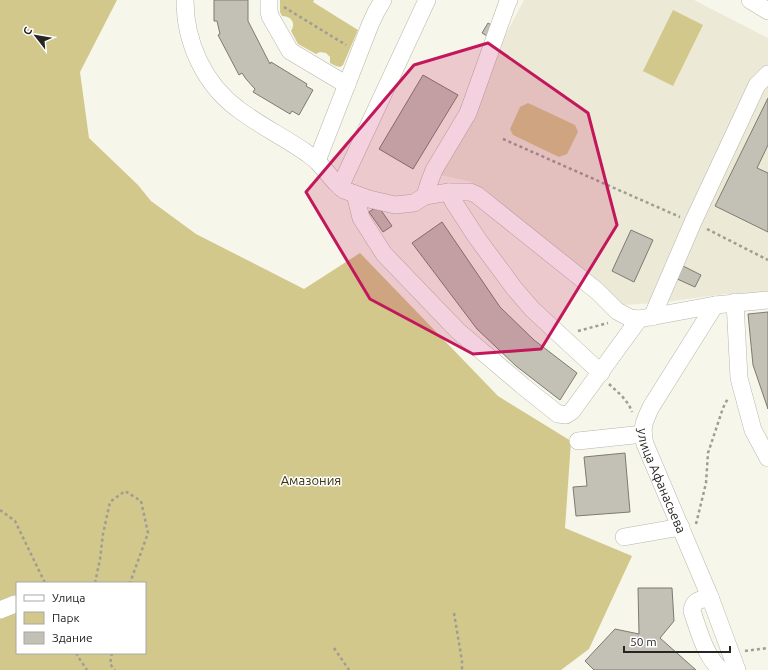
<svg xmlns="http://www.w3.org/2000/svg" width="768" height="670" font-family="Ubuntu,sans-serif">
<style>
.built{fill:#ece9d6}
.green{fill:#d2c88b;fill-rule:evenodd}
.building{fill:#c3c1b6;stroke:#7d7b71}
.lines{fill:none;stroke-linecap:round;stroke-linejoin:round}
.minor-casing{stroke:#b7b6ab;stroke-width:18}
.path{stroke:#9e9d94;stroke-width:2.5;stroke-dasharray:3 3;stroke-linecap:butt}
.minor{stroke:#fff;stroke-width:17}
.marked{fill:#c2185b;fill-opacity:0.2;stroke:#c2185b;stroke-width:3;stroke-linejoin:round}
.labels{text-anchor:middle;dominant-baseline:central;stroke-width:3;stroke-linejoin:round;paint-order:stroke}
.park-label{font-size:13px;fill:#39320b;stroke:#fff}
.street-label{font-size:13px;fill:#262521;stroke:#fff}
</style>
<rect width="100%" height="100%" fill="#f7f6ea"/>
<path class="built" d="M524,0H694L768,38V292L725,294L658,303L623,305L472,182L440,175L489,66Z"/>
<path class="green" d="M0,0H117L80,72L89,138L138,185L151,201L196,234L304,289L360,253L498,396L571,441L565,528L632,556L589,649L561,670H0ZM17,583H145V653H17Z
M280,0H314L313,2L358,30L343,65L340,67L336,66L330,63V57L326,53L320,52L316,54L298,44L291,31C296,24 292,16 282,16L280,12Z
M673,10L703,25L673,86L643,71Z
M528,103L575,125L578,132L567,154L559,157L513,135L510,129L520,107Z"/>
<path class="building" d="M214,0H248V21L270,64L271,62L307,84L306,86L313,90L299,115L292,111L290,114L253,92L255,89L246,79L242,73L239,75L218,35L220,34L217,21H214Z
M488,23L495,27L489,37L482,33Z
M423,75L458,95L413,169L379,149Z
M768,98V145L757,168L768,173V232L715,206Z
M378,206L392,226L383,232L369,212Z
M442,222L500,307L534,340L577,373L560,400L516,366L477,329L412,243Z
M631,230L653,240L634,282L612,271Z
M681,265L701,275L695,287L675,278Z
M768,312V409L753,365L748,314Z
M625,453L630,512L576,516L573,487L587,486L584,457Z
M638,588H672L674,621L660,638L696,670H594L585,661L615,629L639,634Z"/>
<g class="lines">
<defs>
<g id="minor">
<path d="M185,0C185,42 204,84 238,109C260,126 286,138 308,154L317,161L336,183L344,190L369,199L395,205L414,203L425,196L449,192H470L477,195L597,291L617,311L630,318L639,319L715,305L768,300"/>
<path d="M269,0V11L270,16L290,51L347,85"/>
<path d="M750,0L768,11"/>
<path d="M317,161L370,25L376,12L383,0"/>
<path d="M340,187L427,0"/>
<path d="M449,192L453,201L477,238L514,288L532,309L601,373"/>
<path d="M355,194L361,218L384,254L458,331L524,387L558,414L566,415L572,411L639,319"/>
<path d="M425,196L429,183L434,170L468,113L507,4L509,0"/>
<path d="M735,302L739,378L753,430L768,458"/>
<path id="s1" d="M715,305L651,407C644,422 641,427 645,444L710,597L737,670"/>
<path d="M652,317L693,222L757,85L768,74"/>
<path d="M578,441L643,434"/>
<path d="M624,537L681,527"/>
<path d="M710,597C700,600 693,600 692,611C699,631 705,656 721,670"/>
<path d="M0,610L15,604"/>
</g>
</defs>
<use href="#minor" class="minor-casing"/>
<path class="path" d="M284,7L346,45
M503,139L680,217
M707,229L768,260
M578,331L608,323
M609,384L622,396L629,405L632,412
M0,510L15,521L45,583
M696,524L706,483L708,453L723,408L728,398
M95,583L100,559L103,534L110,502L125,491L141,501L148,533L130,583
M454,613L462,661V670
M334,648L349,670
M745,651L768,648
M78,653L77,655L87,670
M112,653L110,664L115,670"/>
<use href="#minor" class="minor"/>
</g>
<path class="marked" d="M488,43L588,113L617,225L541,349L473,354L370,299L306,192L414,65Z"/>
<g class="labels">
<g class="park-label">
<text x="311" y="480">Амазония</text>
</g>
<g class="street-label">
<text stroke="none"><textPath href="#s1" startOffset="199">улица Афанасьева</textPath></text>
</g>
</g>
<rect x="16" y="582" width="130" height="72" fill="#ffffff" stroke="#a8a8a6"/>
<rect x="24" y="595" width="20" height="6" fill="#ffffff" stroke="#a8a8a6"/>
<text x="52" y="602" font-size="12" fill="#262521">Улица</text>
<rect x="24" y="612" width="20" height="12" fill="#d2c88b" stroke="#a8a8a6"/>
<text x="52" y="622" font-size="12" fill="#262521">Парк</text>
<rect x="24" y="632" width="20" height="12" fill="#c3c1b6" stroke="#a8a8a6"/>
<text x="52" y="642" font-size="12" fill="#262521">Здание</text>
<g transform="translate(36 36) rotate(301)" stroke="#ffffff" stroke-width="3" paint-order="stroke">
<path d="M0-3L7 15L0 10L-7 15Z" fill="#262521"/>
<text y="-6" font-size="11" font-weight="bold" text-anchor="middle" fill="#262521">С</text>
</g>
<path d="M624 646v6h106v-6" fill="none" stroke="#262521" stroke-width="2"/>
<text x="630" y="646" font-size="12" fill="#262521" stroke="#ffffff" stroke-width="3" paint-order="stroke">50 m</text>
</svg>
